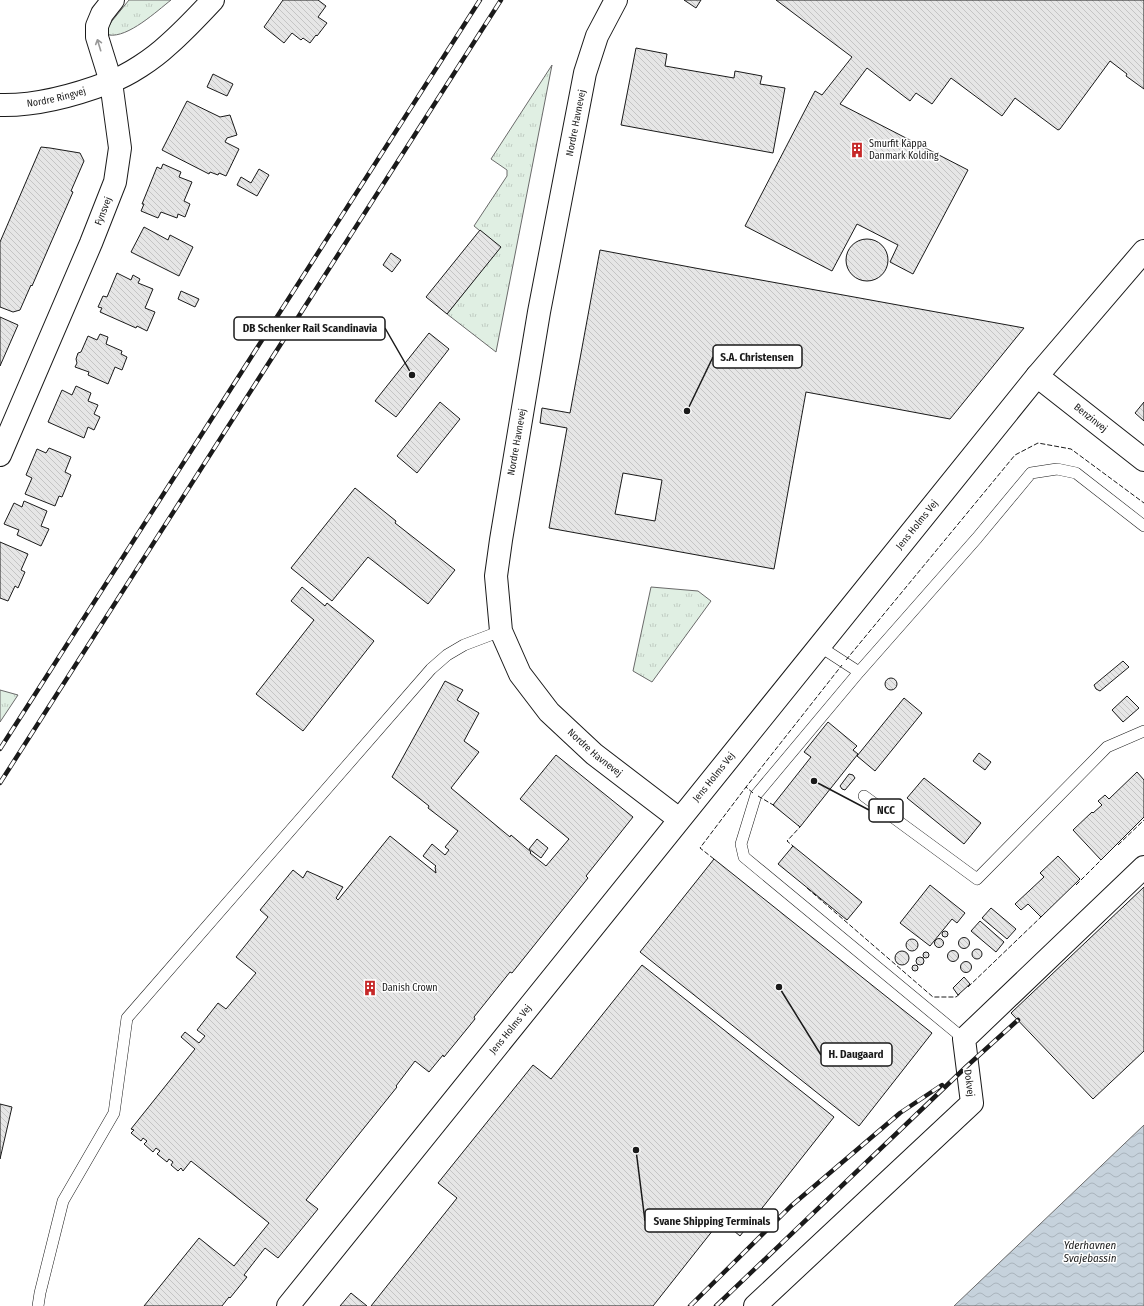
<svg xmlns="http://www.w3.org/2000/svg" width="1144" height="1306" font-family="'Fira Sans Condensed',sans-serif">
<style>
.grass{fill:url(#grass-tufts);stroke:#6a6a6a}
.water{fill:url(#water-waves);stroke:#6a6a6a}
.building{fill:url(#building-back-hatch);stroke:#1a1a1a;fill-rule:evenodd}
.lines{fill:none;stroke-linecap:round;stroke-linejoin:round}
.service-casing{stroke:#1a1a1a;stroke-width:12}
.minor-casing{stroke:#1a1a1a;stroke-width:24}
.secondary-casing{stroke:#1a1a1a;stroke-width:24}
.service{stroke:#fff;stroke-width:11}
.minor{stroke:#fff;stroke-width:22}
.secondary{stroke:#fff;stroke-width:22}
.rail-casing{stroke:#1a1a1a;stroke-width:4.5}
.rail{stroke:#fff;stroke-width:3;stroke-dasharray:9;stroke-linecap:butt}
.fence{stroke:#1a1a1a;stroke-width:1;stroke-dasharray:5 2;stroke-linecap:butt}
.oneway{stroke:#989898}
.labels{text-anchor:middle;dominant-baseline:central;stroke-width:3;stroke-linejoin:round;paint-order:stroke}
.street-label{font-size:10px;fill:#1a1a1a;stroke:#fff}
.poi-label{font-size:10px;fill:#1a1a1a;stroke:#fff;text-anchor:start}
.water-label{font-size:11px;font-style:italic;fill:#1a1a1a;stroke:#fff}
.leader{fill:none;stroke:#1a1a1a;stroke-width:1.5}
.callout-dot{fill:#1a1a1a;stroke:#fff;stroke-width:1.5}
.callout{fill:#fff;stroke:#1a1a1a;stroke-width:1.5}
.callout-label{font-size:11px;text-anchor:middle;font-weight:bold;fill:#1a1a1a}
</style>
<defs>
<pattern id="grass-tufts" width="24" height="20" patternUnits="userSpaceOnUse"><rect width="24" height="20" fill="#e0efe3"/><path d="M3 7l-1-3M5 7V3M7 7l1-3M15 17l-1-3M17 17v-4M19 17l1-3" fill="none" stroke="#c0ccc2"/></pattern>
<pattern id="water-waves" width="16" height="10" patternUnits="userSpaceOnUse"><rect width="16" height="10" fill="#c6d2dc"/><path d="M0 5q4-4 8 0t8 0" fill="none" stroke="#aab4bc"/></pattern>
<pattern id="building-back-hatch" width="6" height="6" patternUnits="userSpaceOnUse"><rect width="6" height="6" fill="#e6e6e6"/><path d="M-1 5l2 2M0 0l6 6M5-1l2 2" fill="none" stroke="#c5c5c5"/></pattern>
</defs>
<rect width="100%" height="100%" fill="#fff"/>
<path class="grass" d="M129,0H171C157,11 128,38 109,35L107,29L112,21Z
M552,65L496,352L447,314L500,247L474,226L507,176V170L491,159Z
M651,587L698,591L711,601L652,682L633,671Z
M0,690L18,695L0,722Z"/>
<path class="water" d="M1144,1125V1306H954Z"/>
<path class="building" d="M283,0H318L326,6L318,17L327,23L317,36L316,35L310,43L303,38L301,40L292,33L284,43L264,27Z
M684,0H701L696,8Z
M776,0H1144V89L1126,76L1127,74L1110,61L1060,129L1058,130L1015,98L1002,116L951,78L932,104L916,93L910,101L867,68L840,104L968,170L913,274L890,262L898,245L857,224L832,271L745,226L815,91L822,95L852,57Z
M636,48L667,54L665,66L734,78L735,71L762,76L760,84L785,88L773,153L621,125Z
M213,74L233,84L227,96L207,87Z
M187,101L220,117L230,115L237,135L227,138L225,142L239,149L226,176L219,173L218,175L210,172L209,174L162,150Z
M41,147L50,148L80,153L84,161L71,191L73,192L32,286L31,285L20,310L13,312L0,307V242Z
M163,164L181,172L179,177L192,182L184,201L190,204L185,217L178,214L177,218L161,212L158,218L141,211L144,204H142L157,167L161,169Z
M259,169L269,175L257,196L237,185L241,177L251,183Z
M144,227L168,240L170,235L193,247L179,276L131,252Z
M480,230L501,247L447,314L426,297Z
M846 260a21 21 0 1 1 42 0a21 21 0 1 1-42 0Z
M600,250L695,268L1024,328L950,419L806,392L774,569L549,528L567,428L540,423L542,408L570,413ZM623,473L662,480L655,521L615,514Z
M391,253L401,260L392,272L383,265Z
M117,273L131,280L133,275L140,279L138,283L153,289L145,308L155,312L147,331L137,326L136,328L100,312L102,308L98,307L103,296L107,297Z
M181,291L199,299L195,307L178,299Z
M0,317L18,325L0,366Z
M429,333L449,349L396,417L375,401Z
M100,334L108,337L106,344L122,351L121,354L127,357L122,370L115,367L108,384L88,375L89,372L75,367L77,363L76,359L78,353L81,352L88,336L97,340Z
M76,386L91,393L88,401L98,405L94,414L100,417L94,430L88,427L84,438L48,422L62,390L72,395Z
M440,402L460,419L417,473L397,456Z
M1144,402V421L1135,413Z
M49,448L71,457L65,472L71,475L62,497L59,496L55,506L25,494L32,478L26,475L37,449L46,453Z
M355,488L396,521L395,523L455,570L428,604L368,557L332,601L291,568Z
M24,501L47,511L41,526L49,529L41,546L17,535L19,530L4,524L14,503L22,507Z
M0,542L28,554L21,570L25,572L18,588L15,586L8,601L0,598Z
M302,587L325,606L327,603L374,641L303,731L256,694L314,620L291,601Z
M1123,661L1129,667L1100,691L1096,689L1094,685Z
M885 684a6 6 0 1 1 12 0a6 6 0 1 1-12 0Z
M445,681L463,690L457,700L479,713L464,741L479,752L451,788L510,837L511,835L531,852L530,853L546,866L569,839L520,799L556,755L633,817L586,876L588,878L512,973L510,972L474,1017L475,1019L444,1057L443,1055L429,1072L415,1061L396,1086L397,1087L306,1200L318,1209L278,1258L265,1248L244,1275L247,1277L230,1298L229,1297L222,1306H144L199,1238L234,1266L269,1223L191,1161L183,1171L181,1168L178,1171L171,1165L173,1162L169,1159L167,1162L157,1154L160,1151L156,1148L153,1152L144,1144L147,1141L143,1138L141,1141L131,1133L134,1130L131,1129L195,1049L181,1037L185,1032L199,1043L205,1036L197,1030L218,1003L226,1009L256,973L236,957L268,917L260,910L293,870L303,878L307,871L343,887L336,898L338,900L390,836L436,873L435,867L436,866L423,856L432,844L445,855L449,850L445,847L458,831L428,808L429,806L392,777Z
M1127,696L1139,708L1123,722L1112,710Z
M904,698L922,713L875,771L857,756Z
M828,722L857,746L853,750L858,754L800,827L773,805L811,757L804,752Z
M979,753L991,762L985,770L973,761Z
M1137,772L1144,780V817L1101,860L1073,830L1092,812L1093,813L1102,805L1098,801L1105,795L1109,799Z
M849,774L853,775L855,778L845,790L842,789L840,786Z
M924,778L981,823L964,844L907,798Z
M537,839L548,848L541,858L529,849Z
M793,846L862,902L847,920L778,864Z
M1058,856L1080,879L1041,917L1028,904L1021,910L1015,904L1044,877L1040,873Z
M714,859L932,1033L859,1126L640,952Z
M930,885L965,913L957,923L952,919L930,946L900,923Z
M1144,887V1051L1093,1099L1011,1013Z
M991,908L1016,929L1007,939L982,918Z
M980,921L1004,942L996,952L971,931Z
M942 934a3 3 0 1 1 6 0a3 3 0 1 1-6 0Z
M958.5 943a5.5 5.5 0 1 1 11 0a5.5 5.5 0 1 1-11 0Z
M934.5 943a4.5 4.5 0 1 1 9 0a4.5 4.5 0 1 1-9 0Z
M906 945a6 6 0 1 1 12 0a6 6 0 1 1-12 0Z
M972 954a5 5 0 1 1 10 0a5 5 0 1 1-10 0Z
M947.5 956a5.5 5.5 0 1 1 11 0a5.5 5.5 0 1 1-11 0Z
M895 958a7 7 0 1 1 14 0a7 7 0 1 1-14 0Z
M923 955a3 3 0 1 1 6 0a3 3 0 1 1-6 0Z
M916 961a4 4 0 1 1 8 0a4 4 0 1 1-8 0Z
M960.5 967a5.5 5.5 0 1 1 11 0a5.5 5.5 0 1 1-11 0Z
M912 968a3 3 0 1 1 6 0a3 3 0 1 1-6 0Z
M642,965L834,1117L740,1236L721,1220L653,1306H371L457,1198L438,1183L533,1065L551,1079Z
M964,977L970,984L958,995L953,988Z
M0,1104L12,1107L0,1159Z
M351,1293L367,1306H340Z"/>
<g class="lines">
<defs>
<path id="service" d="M819,646L859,672L756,795L741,844L744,857L964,1039
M859,672L977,538L1031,473L1057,469L1076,473L1144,526
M864,796L977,879L1107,747L1144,731
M38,1306L40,1293L63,1201L114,1113L127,1018L431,669L447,655L464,645L501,631"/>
<g id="minor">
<path id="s1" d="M616,0L597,36L585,73L539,312L501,540L496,576L501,631L520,674L549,712L594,754L679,819"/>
<path id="s2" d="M1037,376L1144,460"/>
<path id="s3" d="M0,455L91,243L115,182L120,148L111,82L97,37V26L102,14L113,0"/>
<path d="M755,1306L972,1103L964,1039L1144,867"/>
</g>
<g id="secondary">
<path id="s4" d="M0,105C37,106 76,95 110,82C129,75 153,59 168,45C184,31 199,15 213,0"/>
<path id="s5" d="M288,1306L1037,376L1144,251"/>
</g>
</defs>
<use href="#service" class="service-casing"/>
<use href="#minor" class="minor-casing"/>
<use href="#secondary" class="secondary-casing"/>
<use href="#service" class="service"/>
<use href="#minor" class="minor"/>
<use href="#secondary" class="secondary"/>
<defs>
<path id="rail" d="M0,749L480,0
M0,783L501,0
M690,1306L791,1206L900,1113L942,1085
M716,1306L967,1066L1018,1020"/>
</defs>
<use href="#rail" class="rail-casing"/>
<use href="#rail" class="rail"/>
<path class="fence" d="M846,660L1015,455L1038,443L1071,449L1144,503
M753,793L746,787L842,665
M758,796L775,806
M1118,845L1144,820
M791,848L793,846L787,841L800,827L798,825
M714,859L700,848L746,787
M1076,885L1103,858
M807,888L933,997H956L961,993
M968,987L1042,916"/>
</g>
<defs><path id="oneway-shaft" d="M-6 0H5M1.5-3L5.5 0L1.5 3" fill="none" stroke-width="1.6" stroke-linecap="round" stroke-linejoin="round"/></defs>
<use class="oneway" href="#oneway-shaft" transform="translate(99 45) rotate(-107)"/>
<defs>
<symbol id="building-bare" viewBox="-9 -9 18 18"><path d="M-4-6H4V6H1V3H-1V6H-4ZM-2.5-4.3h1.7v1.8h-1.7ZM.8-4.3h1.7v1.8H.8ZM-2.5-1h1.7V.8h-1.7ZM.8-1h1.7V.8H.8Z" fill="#c62828" stroke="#fff" stroke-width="2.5" paint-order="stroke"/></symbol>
</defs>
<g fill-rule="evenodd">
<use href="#building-bare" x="846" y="139" width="22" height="22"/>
<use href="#building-bare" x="359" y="977" width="22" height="22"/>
</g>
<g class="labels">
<g class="street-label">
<text stroke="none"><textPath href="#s4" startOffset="57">Nordre Ringvej</textPath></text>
<text transform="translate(576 123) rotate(-79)">Nordre Havnevej</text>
<text stroke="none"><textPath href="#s3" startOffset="265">Fynsvej</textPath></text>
<text stroke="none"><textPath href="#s2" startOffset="68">Benzinvej</textPath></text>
<text transform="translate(517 442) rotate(-80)">Nordre Havnevej</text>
<text stroke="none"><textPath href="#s5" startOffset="1003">Jens Holms Vej</textPath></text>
<text stroke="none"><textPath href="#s1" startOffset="802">Nordre Havnevej</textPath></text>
<text stroke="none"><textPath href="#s5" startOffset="679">Jens Holms Vej</textPath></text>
<text stroke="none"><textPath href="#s5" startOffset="355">Jens Holms Vej</textPath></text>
<text transform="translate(969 1083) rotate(83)">Dokvej</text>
</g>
<g class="poi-label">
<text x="869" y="144">Smurfit Kappa<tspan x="869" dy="12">Danmark Kolding</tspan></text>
<text x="382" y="988">Danish Crown</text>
</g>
<g class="water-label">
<text x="1090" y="1245">Yderhavnen<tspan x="1090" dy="13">Svajebassin</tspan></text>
</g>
</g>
<path class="leader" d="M412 375L385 328M687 411L713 357M814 781L869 810M779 987L821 1055M636 1150L645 1221"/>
<g class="callout-dot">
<circle cx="412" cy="375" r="4"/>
<circle cx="687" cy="411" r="4"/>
<circle cx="814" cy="781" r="4"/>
<circle cx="779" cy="987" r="4"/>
<circle cx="636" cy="1150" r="4"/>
</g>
<g class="callout">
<rect x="234" y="317" width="151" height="23" rx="4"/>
<rect x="713" y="345" width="89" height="23" rx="4"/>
<rect x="869" y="799" width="34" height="23" rx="4"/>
<rect x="821" y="1043" width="71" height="23" rx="4"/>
<rect x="645" y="1209" width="133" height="23" rx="4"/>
</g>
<g class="callout-label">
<text x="310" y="332">DB Schenker Rail Scandinavia</text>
<text x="757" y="361">S.A. Christensen</text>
<text x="886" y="814">NCC</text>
<text x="856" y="1058">H. Daugaard</text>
<text x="712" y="1225">Svane Shipping Terminals</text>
</g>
</svg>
